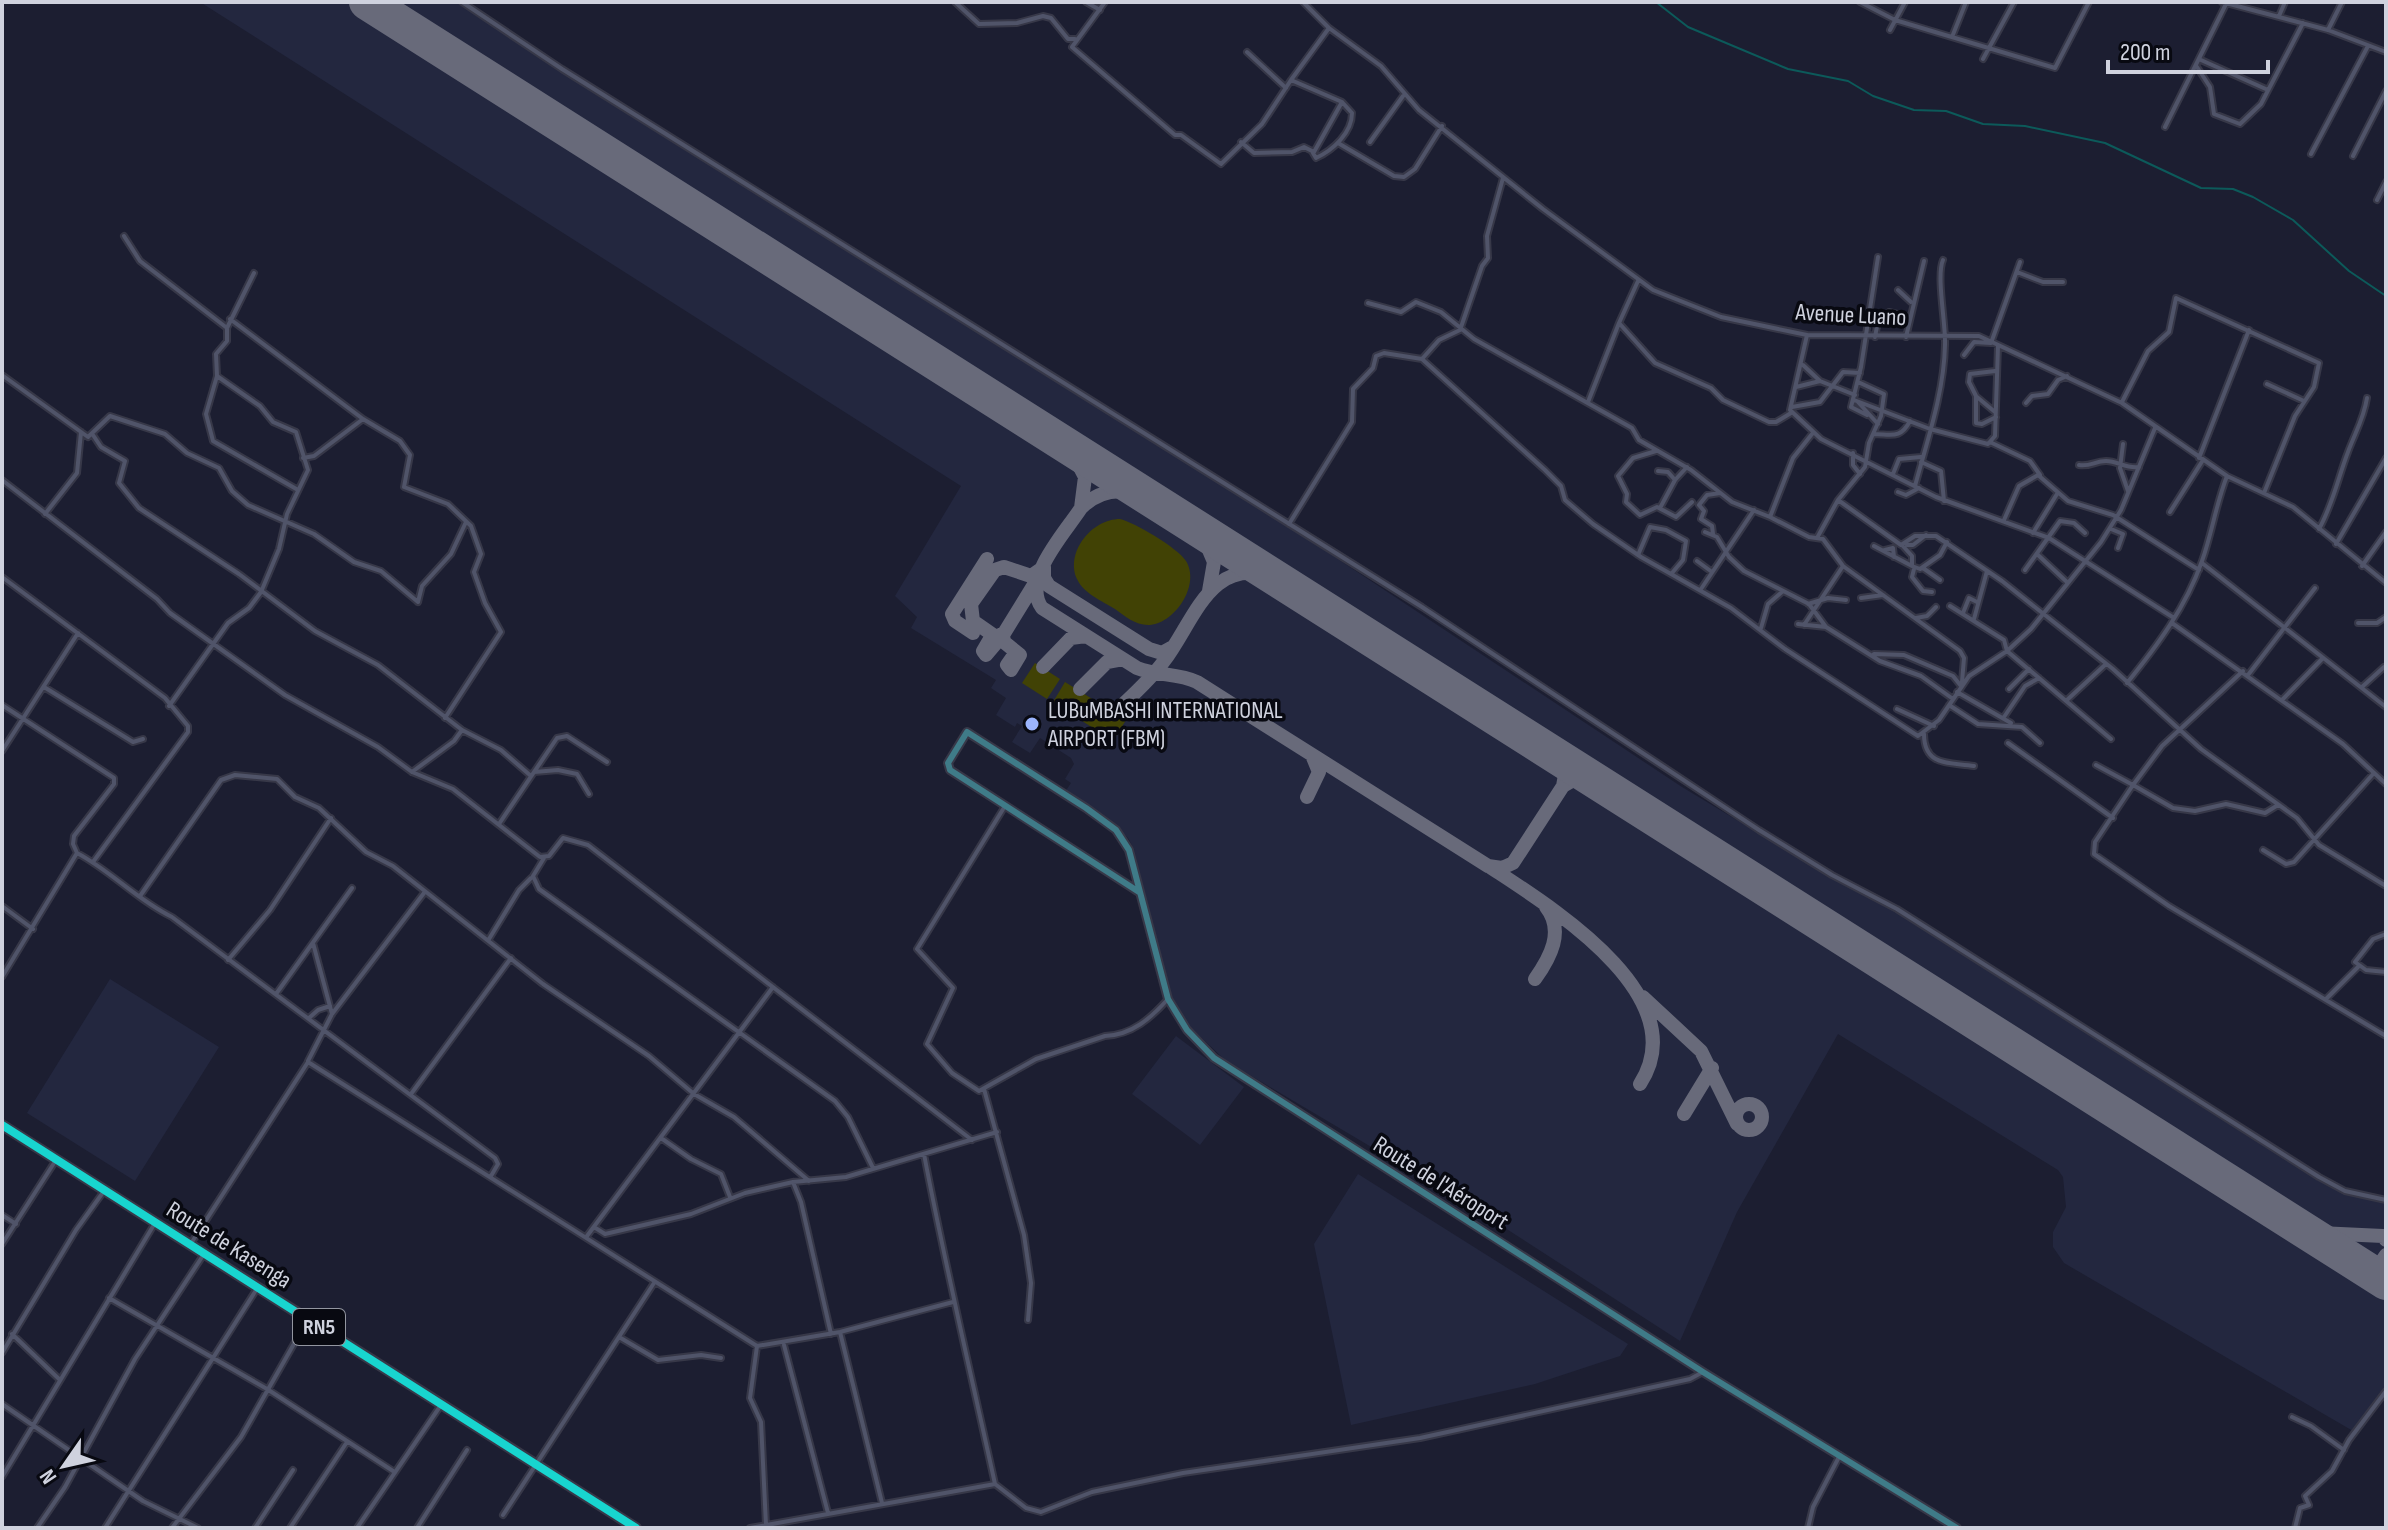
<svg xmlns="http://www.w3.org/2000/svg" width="2388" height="1530" font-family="'Sofia Sans Condensed',sans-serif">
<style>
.built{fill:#23273f}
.green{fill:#414205}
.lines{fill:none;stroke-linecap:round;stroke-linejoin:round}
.stream{stroke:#0c5a5a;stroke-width:2}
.taxiway{stroke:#686a7a;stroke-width:14}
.runway{stroke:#686a7a;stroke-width:36}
.street-casing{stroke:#373848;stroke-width:8}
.secondary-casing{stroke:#373848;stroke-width:10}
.highway-casing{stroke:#373848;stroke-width:12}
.street{stroke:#505469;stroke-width:4}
.secondary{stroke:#3f7b88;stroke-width:6}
.highway{stroke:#18d5cf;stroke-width:8}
.poi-dot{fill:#9bb4fd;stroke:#080911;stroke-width:3}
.labels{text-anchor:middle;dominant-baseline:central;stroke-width:7;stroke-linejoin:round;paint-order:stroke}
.shield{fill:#080911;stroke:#9396a0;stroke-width:2}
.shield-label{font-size:22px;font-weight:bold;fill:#cfd2de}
.street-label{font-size:24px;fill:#cfd2de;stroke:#080911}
.poi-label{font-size:24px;fill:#cfd2de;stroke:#080911;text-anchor:start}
</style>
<rect width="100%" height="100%" fill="#1c1e31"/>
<path class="built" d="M200,2H456L602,98L1288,526L1682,787L1830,876L1872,895L2343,1193L2386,1203V1387L2353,1431L2064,1263L2053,1247V1232L2066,1207L2063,1177L2058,1170L1838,1034L1737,1212L1680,1341L1471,1206L1226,1061L1190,1027L1168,990L1134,849L1128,838L1114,824L1065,792L1071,783L1065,779L1074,764L1071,758L1040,738L1030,753L1012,742L1022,726L1017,723L1015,727L996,715L1006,698L991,688L996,680L911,628L917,617L895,596L961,486Z
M110,979L219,1047L135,1181L27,1113Z
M1176,1036L1244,1087L1200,1145L1132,1094Z
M1358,1174L1628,1344L1620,1356L1535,1384L1351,1425L1314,1244Z"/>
<path class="green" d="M1120,519C1134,522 1178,548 1186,561C1201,585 1174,625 1148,625C1135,625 1125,616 1115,609C1102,601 1083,593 1077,579C1065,552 1092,519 1120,519Z
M1035,663L1060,679L1047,699L1022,683Z
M1065,682L1126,720L1113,741L1053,702Z"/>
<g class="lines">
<path class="stream" d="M1656,2L1688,27L1788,69L1848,81L1873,96L1914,110L1946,111L1983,124L2025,126L2105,143L2201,188L2233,189L2253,197L2293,220L2349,271L2386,296"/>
<path class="taxiway" d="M1070,448L1085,477L1081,508
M1149,498C1124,487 1101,488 1081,508C1065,533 1021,579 1042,608L1137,668C1157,676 1178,673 1197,682L1488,866L1502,868L1513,863L1563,786L1577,778L1592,779
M1201,531L1214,562L1209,591
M1044,567V578L1049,586L1149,649L1162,653L1173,647
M973,633L955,621L952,614L987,559
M1004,633L996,637L973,621L971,604L995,570L1004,567L1031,576L1044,567
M990,639L983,651L986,655L1003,635
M1014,655L1007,665L1011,670L1020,655L1004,642L1003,635L1035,583
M1043,667L1071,638L1086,636
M1080,689L1107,662L1123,659
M1117,710C1133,695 1151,679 1164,661C1195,620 1210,555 1274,577
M1558,757L1565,775L1563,786
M1307,797L1319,772L1312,755
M1490,867C1549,906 1697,996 1640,1084
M1535,979C1550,958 1565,931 1546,907
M1643,997L1701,1051L1737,1124
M1736 1117a13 13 0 1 1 26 0a13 13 0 1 1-26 0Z
M1684,1114L1712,1068
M2297,1226L2319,1233L2383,1236L2386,1240
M2332,1248L2346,1266L2358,1272L2377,1268L2386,1255"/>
<path class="runway" d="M367,2L2386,1282"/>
<defs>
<path id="street" d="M462,2L562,69L1422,607L1759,830L1832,875L1897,909L2319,1177L2345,1191L2386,1200
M955,2L979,24L1017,23L1043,16L1051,18L1068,39H1075
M1086,2L1100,10
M1105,2L1072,47L1175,135H1181L1221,164L1262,124L1291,80
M1303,2L1329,28L1381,66L1419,110L1543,209L1653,290L1721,317L1807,335L1979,336L2122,403L2227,476L2293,507L2386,583
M1860,2L1895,20L2055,68L2089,2
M2222,2L2328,30L2386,52
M2279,16L2285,2
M1890,30L1905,2
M2328,30L2342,2
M1952,37L1966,2
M1247,52L1286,88
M1983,59L2014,2
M2201,60L2268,90
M2197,67L2210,87L2214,114L2240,124L2261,104L2303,23
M2165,127L2226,4
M1241,142L1254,153L1292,152L1304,147L1314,152L1342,102L1291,80L1329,28
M1370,142L1403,96
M1338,143L1394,176L1404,177L1415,169L1442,126
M1313,153L1316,158C1333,150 1352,133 1352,113L1342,102
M2311,154L2368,46
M2353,156L2386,91
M2377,200L2386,182
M124,236L140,261L227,328V341L216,354L217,376L206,414L213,441L298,490
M2017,272L2043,282H2063
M1638,281L1619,323L1655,363L1711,388L1723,400L1769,422H1776L1791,413
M1898,290L1911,302
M1368,303L1401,312L1416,302L1441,312L1474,339L1632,428L1639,440L1691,470L1732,502L1770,517L1809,537L1823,539L1843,566L1960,651L1964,658L1962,682
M230,319L363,419L400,441L410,455L404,487L448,504L471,526L481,554L474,572L485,603L501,632L445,718
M227,328L254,273
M1807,335L1790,410L1821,439L1936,497L2049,538L2174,618
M1875,337L1878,321L1889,312L1909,317
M1906,337L1924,261
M1964,355L1974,342L1991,343L2020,262
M1422,359L1545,470L1561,486L1565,500L1593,524L1641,557L1731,608L1785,649L1918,736L1939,720L1969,676L2007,651L2031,629L2101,542L2121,510L2155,428
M1803,365L1820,381L1855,395
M1995,371L1970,374L1969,382L1976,396V423L1982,424L1996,417
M2,375L88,437L110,416L165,434L187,453L219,468L232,491L248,505L314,534L354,562L381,571L418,602
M2267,384L2304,401
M1796,387L1820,381
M1977,397L1995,412
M1854,400L1930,429L1988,444L1995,436L1998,346
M1588,402L1619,323
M1858,402L1878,424
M2122,402L2148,351L2169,332L2176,298L2319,363L2314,387L2295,416L2264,493
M2026,403L2032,396L2048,394L2058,380L2067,376
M1792,407L1820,402L1843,372L1860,373
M1867,415L1851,407L1861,367L1878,257
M1873,434C1891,434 1900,440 1910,421
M93,435L101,447L125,461L119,483L139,508L239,574L315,631L378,665L462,730L501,750L531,776
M1992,443L2030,461L2040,475
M2123,444L2120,468L2128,491
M1656,451L1633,458L1618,476L1627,494L1626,502L1640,515L1657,507L1676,517L1692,502
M1853,453V465L1860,474
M303,458L314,456L363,419
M2199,458L2249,330
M1921,462L1941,471L1944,501
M2079,465C2090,467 2095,461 2106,461C2118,461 2126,469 2139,467
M1658,471L1668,472L1675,480
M1893,474L1899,459L1921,457
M2,480L157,599L170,613L285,695L378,747L412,772L453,789L540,857L549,856L563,838L588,845L972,1140
M1915,486C1927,441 1944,393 1945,345C1946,324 1936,276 1943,260
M1898,492L1906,495L1919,488
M1838,500L1901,545L1915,536H1936L2002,581L2113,669L2201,749L2297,818L2319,845L2386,886
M1660,508L1675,480L1687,467
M2170,512L2203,460
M45,514L77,473L81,432
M1770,517L1793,458L1812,434
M2004,520L2019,486L2038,475L2068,501L2113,515L2199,570
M1289,524L1352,422L1353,389L1373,368L1376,356L1384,353L1422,359L1439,340L1460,330L1482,266L1488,258L1487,236L1503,178
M2111,529L2123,534L2118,548
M2319,529C2333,504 2338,478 2348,452C2355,433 2364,418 2367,398
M1705,532L1717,537L1729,557L1744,571L1809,604L1826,627L1880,661L1921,676L1953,699
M2033,533L2057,494
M1713,534L1712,526L1701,519L1704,511L1699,505L1707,495L1720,493
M1817,538L1838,500L1865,467L1869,443L1881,416L1884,394L1858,382
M2336,544L2386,458
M1902,545L1912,556V566L1920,569L1940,555L1947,542
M1907,545H1913L1926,535
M1874,546L1912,566
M1885,550L1893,548L1894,557
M1638,555L1650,527L1666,530L1686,541L1683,560L1672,573
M2038,555L2068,583
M1697,561L1712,572
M2202,563L2386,707
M2362,566L2386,532
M1923,568L1940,580
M1914,569L1912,577L1923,591L1932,592
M2025,570L2060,521L2074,523L2085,533
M2,577L165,698L188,726V732L93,862
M1701,589L1754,510
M1861,598L1883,595
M418,602L422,586L451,554L466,522
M1808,604L1828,598L1846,600
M1950,606L2004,640L2007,651L2111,739
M1963,613L1969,598L1977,602
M1916,618L1927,616L1936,607
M1974,619L1987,571
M2172,623L2343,744L2386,784
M2358,623H2377L2386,617
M1798,624L1826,627
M1804,625L1843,566
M1761,628L1768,604L1783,591
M1874,654L1904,655L1953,676L1961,686
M2243,671L2162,746L2133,785L2173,808L2195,811L2226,804L2265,813L2278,805
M2248,675L2315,588
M2127,683C2157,646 2186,607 2202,561C2212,533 2216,504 2227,476
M44,687L133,742L143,739
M2362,687L2384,667
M2009,689L2029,669
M1957,692L2011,723
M2067,700L2106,664
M2282,700L2322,659
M2,705L114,778V784L74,836L73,844L77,853C111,871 137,900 172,917L495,1158L498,1164L491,1176
M1949,705L1978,724L2022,727L2040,743
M169,706L228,623L249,608L261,592L279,549L287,514L308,470L296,432L273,422L260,406L217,376
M1897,709L1934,726
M2004,717L2025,686L2039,678
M1924,734C1924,768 1952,762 1974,766
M2008,743L2113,818
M2,751L78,633
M2096,765L2133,785L2095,842L2094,854L2169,906L2386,1036
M412,772L454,741L462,730
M534,772L558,770L577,774L589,794
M1005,806L917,949L953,988L927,1044L952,1073L979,1091L1036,1059L1105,1036C1132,1035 1151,1018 1168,999
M499,824L557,738L567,736L607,762
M2263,850L2286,864L2294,862L2374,773
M544,858L533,876L539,889L835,1101L848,1117L873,1168
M140,896L221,780L235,775L277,779L295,797L319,808L366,852L393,866L543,984L649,1056L694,1094L734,1117L809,1181
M2,906L33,929
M2386,934L2373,939L2355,962L2366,970L2386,972
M489,939L519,890L531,878
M313,943L332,1014
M228,960L270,910L331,818
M2,977L77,853
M276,994L352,888
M2326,999L2358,967
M309,1018L318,1010L330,1006
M308,1061L332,1014L424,893
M984,1089L1024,1235L1031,1283L1028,1320
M411,1094L511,958
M661,1138L691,1159L721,1174L730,1197
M924,1154C945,1265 971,1374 995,1484
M793,1182L801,1202L831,1334
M2,1215L16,1224
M594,1227L605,1234L691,1214L745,1193L793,1182L846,1177L997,1132
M587,1236L773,987
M2,1244L56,1160
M190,1245L308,1062L757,1346L840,1332L953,1302
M109,1298L267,1389L393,1471
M840,1332L882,1503
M12,1334L59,1379
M619,1337L658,1360L701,1355L721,1358
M784,1345L828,1513
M757,1346L750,1398L761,1422L766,1525
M2,1353L76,1230L104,1191
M2,1404L143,1501L198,1528
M2292,1417L2311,1426L2344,1450
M2,1477L155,1223
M503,1515L654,1283
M37,1528L65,1487L135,1359L204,1254
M105,1528L258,1287
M172,1528L241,1437L299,1335
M255,1528L293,1470
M290,1528L347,1442
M357,1528L441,1405
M417,1528L467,1450
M750,1528L995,1484L1026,1508L1041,1512L1092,1492L1183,1473L1420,1438L1690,1379L1703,1372
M1808,1528L1813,1507L1840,1455
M2295,1528L2300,1508L2309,1505L2305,1496L2332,1471L2349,1440L2386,1391"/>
<path id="secondary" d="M1139,892L950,770L948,763L967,732L1086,808L1116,830L1129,850L1168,999L1187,1030L1214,1058L1703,1372L1957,1528"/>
<path id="highway" d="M2,1125L636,1528"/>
</defs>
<use href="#street" class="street-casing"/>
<use href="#secondary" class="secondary-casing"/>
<use href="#highway" class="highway-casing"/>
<use href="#street" class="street"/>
<use href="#secondary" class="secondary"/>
<use href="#highway" class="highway"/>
</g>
<circle class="poi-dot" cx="1032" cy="724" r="8"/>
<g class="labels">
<rect class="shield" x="293" y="1309" width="52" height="36" rx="6"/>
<g class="shield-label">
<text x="319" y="1327">RN5</text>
</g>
<g class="street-label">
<text transform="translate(1851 315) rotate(3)">Avenue Luano</text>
<text transform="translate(1441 1183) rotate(32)">Route de l'Aéroport</text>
<text transform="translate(229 1245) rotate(32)">Route de Kasenga</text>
</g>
<g class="poi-label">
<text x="1048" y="710">LUBuMBASHI INTERNATIONAL<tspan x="1048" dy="28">AIRPORT (FBM)</tspan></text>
</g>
</g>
<rect width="2388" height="1530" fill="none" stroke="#cfd2de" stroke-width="8"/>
<g transform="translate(64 1466) rotate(236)" stroke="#080911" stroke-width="6" paint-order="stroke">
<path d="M0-6L14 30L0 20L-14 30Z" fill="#cfd2de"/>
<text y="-12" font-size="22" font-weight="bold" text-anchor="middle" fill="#cfd2de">N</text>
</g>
<path d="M2108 60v12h160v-12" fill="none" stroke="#cfd2de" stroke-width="4"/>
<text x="2120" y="60" font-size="24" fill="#cfd2de" stroke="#080911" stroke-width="6" paint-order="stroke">200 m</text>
</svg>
